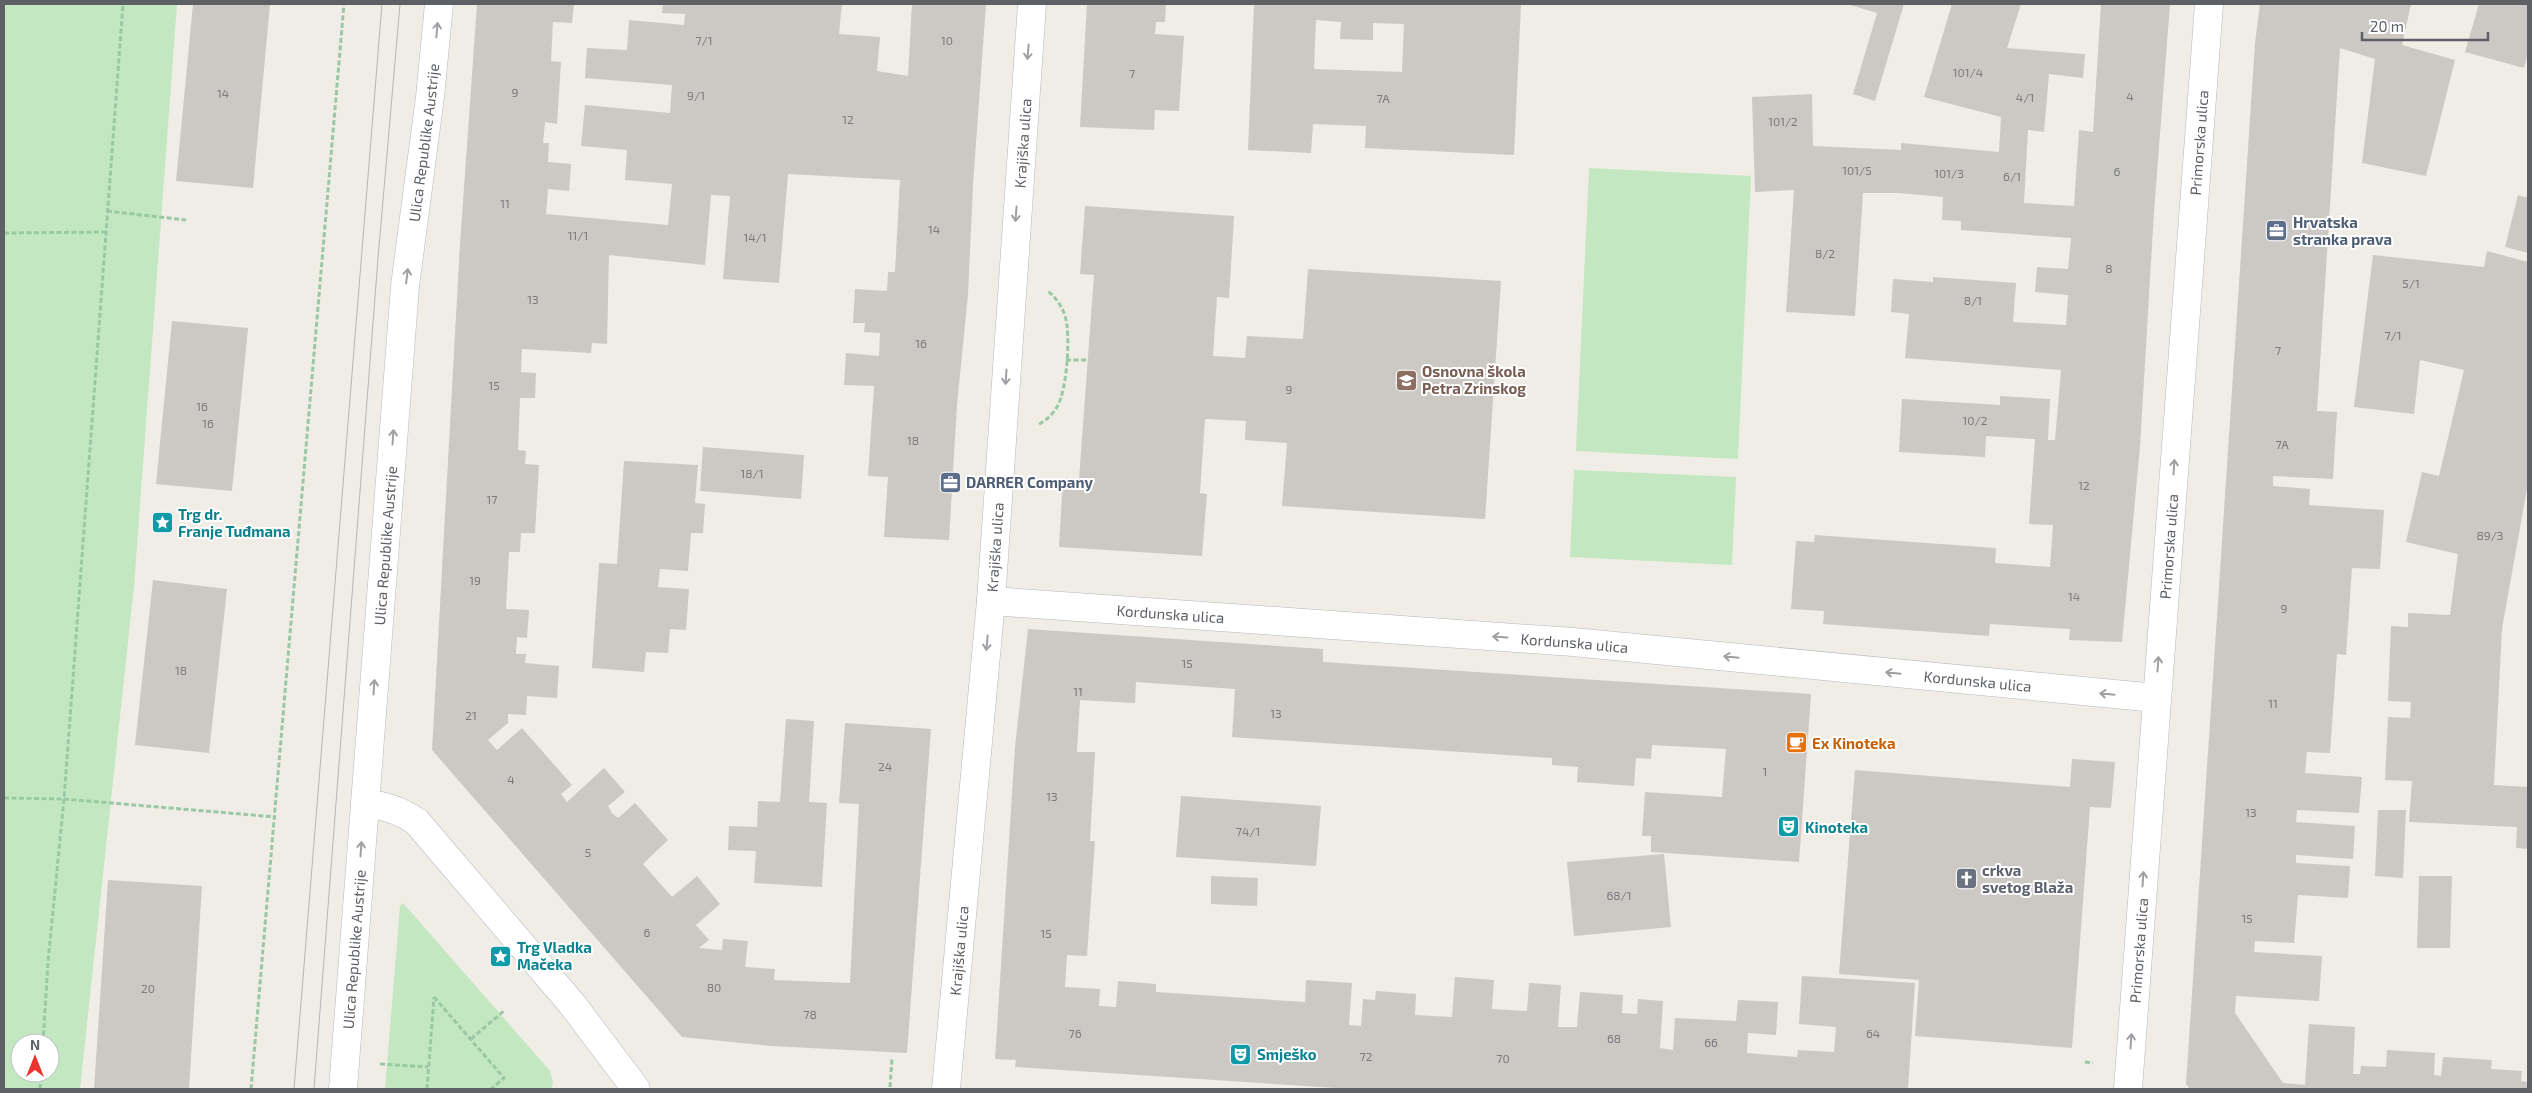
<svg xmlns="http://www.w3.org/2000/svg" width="2532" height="1093" font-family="'Exo 2',sans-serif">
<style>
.green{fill:#c3e7c1;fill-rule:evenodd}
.building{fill:#ccc9c4;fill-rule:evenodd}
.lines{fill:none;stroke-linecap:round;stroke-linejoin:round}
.street-casing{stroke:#b5b8bc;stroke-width:29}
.secondary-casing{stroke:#b6babf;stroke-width:29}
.path{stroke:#9ac8a5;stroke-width:3;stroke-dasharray:5 2.5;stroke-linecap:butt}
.street{stroke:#fff;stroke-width:28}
.secondary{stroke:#fff;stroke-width:28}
.tram{stroke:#b4b5b6;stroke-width:1}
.oneway{stroke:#9ea0a3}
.labels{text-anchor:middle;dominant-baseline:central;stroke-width:4;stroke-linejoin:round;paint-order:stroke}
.number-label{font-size:12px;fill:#797b7e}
.street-label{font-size:15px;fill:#5d6166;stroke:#fff}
.service-label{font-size:15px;font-weight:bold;fill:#4e5e75;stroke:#fff;text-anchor:start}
.education-label{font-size:15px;font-weight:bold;fill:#785e54;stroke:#fff;text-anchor:start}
.culture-label{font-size:15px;font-weight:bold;fill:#0d838f;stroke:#fff;text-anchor:start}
.food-label{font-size:15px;font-weight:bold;fill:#c56008;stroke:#fff;text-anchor:start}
.worship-label{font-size:15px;font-weight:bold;fill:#5b616d;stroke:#fff;text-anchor:start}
</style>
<rect width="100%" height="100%" fill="#efede5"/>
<path class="green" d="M4,4H177L134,586L80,1089H4ZM20,1043H50V1073H20Z
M1589,168L1751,176L1738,459L1576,451Z
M1574,470L1736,477L1732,565L1570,557Z
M403,903L550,1071L553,1083L551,1089H385L400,906Z"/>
<path class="building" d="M193,4H270L253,188L176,181Z
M477,4H574L572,23L553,22L551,61L561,62L557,124L545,122L543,143H549L548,162L571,164L569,191L548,189L546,214L668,225L672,184L625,180L627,150L581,146L585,105L670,113L672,85L585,78L587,48L627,50L629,20L684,25L685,14L662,13L663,4H842L839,34L880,37L877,71L908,76L912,4H986L973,185L968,295L957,405L949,540L884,537L888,477L868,476L874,386L844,385L846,353L879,356L880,333L864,332L865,323H853L855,289L887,291L888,272H895L900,180L788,174L779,283L723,279L730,196L711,195L705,265L609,255L607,344L592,343L591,353L522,349L521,372L536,373L535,398H520L518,450L526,451L525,464L539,465L535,533H521L520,552H509L506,609L529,610L527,638L517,637L516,654H526L525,663L559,666L557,698L527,696L526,715L508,714V723L488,740L497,750L522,728L572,785L561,794L567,802L604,768L625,792L608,806L612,813L618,818L635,803L668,840L643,864L672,897L697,876L720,904L696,925L709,940L699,948L722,950L723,939L748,941L745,967L775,969L774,980L850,983L859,804L839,803L845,723L931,729L907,1053L771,1046L682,1037L432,750L460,244Z
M1087,4H1166L1165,22H1156L1155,34L1184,36L1179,111L1155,110L1154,130L1080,127Z
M1254,4H1521L1514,155L1365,148L1366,126L1313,124L1311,153L1248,150ZM1316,20L1341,22L1340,39L1373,40V23L1404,24L1402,72L1314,69Z
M1847,4H1904L1875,101L1853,94L1877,13Z
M1952,4H2021L2007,48L2085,54L2083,78L2049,74L2044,132L2028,130L2024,203L2074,206L2079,130L2093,132L2101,4H2170L2154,212L2140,446L2122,642L2069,640L2070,629L1990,624L1989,636L1823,624L1824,611L1791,609L1796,541L1814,542L1815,535L1996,548L1995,563L2050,567L2053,525L2029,524L2035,439L1986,436L1985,457L1899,452L1902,399L2000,405V396L2050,399L2048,440H2055L2061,370L1905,358L1909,314L1891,312L1893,279L1933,282V277L2016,283L2013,322L2066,325L2068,295L2035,292L2037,267L2068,269L2071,238L1961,230V221L1942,220L1943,197L1899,193H1863L1855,316L1786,312L1794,190L1755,192L1752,97L1812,94L1813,146L1901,150V143L1999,152L2001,117L1924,97Z
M2260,4H2411L2402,45L2455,60L2426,176L2362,163L2375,59L2340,48L2317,411L2337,412L2333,479L2273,476V486L2310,489L2309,505L2384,510L2380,569L2352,568L2346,655L2337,654L2330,753L2307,752L2305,773L2362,777L2359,813L2297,810L2296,822L2355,826L2353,859L2296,855V863L2350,866L2348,898L2298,895L2294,943L2255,941L2254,952L2322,956L2319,1001L2236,996L2235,1013L2283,1083L2305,1085L2309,1024L2355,1027L2353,1074H2360L2361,1066L2386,1067L2387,1050L2435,1053L2434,1075L2441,1076L2443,1057L2492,1060L2491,1069L2522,1071L2521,1081L2528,1082V1089H2190L2186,1084L2255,43Z
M2479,4H2528V53L2524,68L2465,52Z
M2518,195L2528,198V253L2505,247Z
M1085,206L1234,216L1229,298L1217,297L1213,356L1245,358L1247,336L1303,339L1308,269L1501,281L1485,519L1282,506L1287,443L1245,440L1246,421L1205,419L1200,493L1207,494L1202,556L1059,547L1063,478L1079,479L1094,275L1080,274Z
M2487,251L2528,262V483L2502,629L2494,785L2528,787V849L2516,848L2517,827L2409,822L2412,781L2385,780L2388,717L2410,718L2411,702L2388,701L2391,626L2408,627V613L2450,615L2458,554L2406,542L2422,472L2439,476L2464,370L2420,360L2414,414L2354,407L2373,255L2484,267Z
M172,321L248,328L232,491L156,484Z
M703,447L804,455L801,499L700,491Z
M624,461L698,465L695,503L705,504L703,533H691L688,571L660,569L658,587L689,589L686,630L670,629L668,653L646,652L644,672L592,668L599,563L617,564Z
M153,580L227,589L209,753L135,745Z
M1028,629L1323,649V662L1811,694L1799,862L1651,852V836H1642L1645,792L1722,797L1726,749L1652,745L1651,759L1636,758L1634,786L1577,782L1578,767L1552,765V758L1232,737L1235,689L1136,682L1135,703L1080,700L1077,752H1095L1090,841H1095L1087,956L1067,955L1065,987L1100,989L1099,1006L1116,1007L1118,981L1156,984V992L1305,1002L1306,980L1352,983L1349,1025L1361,1026L1363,999L1375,1000L1376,991L1416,994L1415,1015L1452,1017L1455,977L1494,980L1492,1009L1527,1011L1529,983L1561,985L1558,1027H1577L1580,992L1623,995L1622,1013L1637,1014L1638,999L1663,1001L1660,1048L1673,1050L1675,1018L1736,1021L1738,1000L1778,1002L1776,1035L1748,1033L1747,1053L1797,1057L1798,1050L1834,1052L1836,1027L1799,1024L1802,976L1915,983L1908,1089H1351L1015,1067L1016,1060L995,1059L1015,747Z
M786,719L814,721L809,802L827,803L822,887L754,883L756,851L728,850L729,826L757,827L758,801L780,802Z
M2072,759L2115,762L2111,808L2090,807L2072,1048L1915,1036L1919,980L1839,974L1855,770L2070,787Z
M1181,796L1321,806L1316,866L1176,857Z
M2378,810H2406L2403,878L2375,876Z
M1664,854L1671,927L1574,936L1567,862Z
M1211,876L1258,878L1257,906L1211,904Z
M2419,876H2452L2450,948H2417Z
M108,880L202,886L189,1089H94Z"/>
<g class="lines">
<defs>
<g id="street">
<path id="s1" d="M991,601L1573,642L2156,698"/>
<path d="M365,803C385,806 400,810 417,822L572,1004L636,1089"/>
<path id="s2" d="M946,1089L991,601L1032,4"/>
<path id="s3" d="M2128,1089L2209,4"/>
</g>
<g id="secondary">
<path id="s4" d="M343,1089L405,286L430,97L439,4"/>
</g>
</defs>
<use href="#street" class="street-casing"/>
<use href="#secondary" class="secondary-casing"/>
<path class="path" d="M107,211L186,220
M4,233L106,232
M1066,360H1087
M1039,424C1047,420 1054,413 1058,405C1067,388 1071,334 1065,316C1062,306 1056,298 1048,291
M4,798L64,799L276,817
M434,997L504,1078L491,1089
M471,1039L505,1010
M43,1043L48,962L64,799L123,4
M2085,1062L2093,1063
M380,1064L428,1067
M890,1087L892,1058
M40,1089L41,1073
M251,1089L344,4
M427,1089L434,997"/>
<use href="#street" class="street"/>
<use href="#secondary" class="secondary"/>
<path class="tram" d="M294,1089L382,4
M314,1089L378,258L400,4"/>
</g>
<defs><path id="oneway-shaft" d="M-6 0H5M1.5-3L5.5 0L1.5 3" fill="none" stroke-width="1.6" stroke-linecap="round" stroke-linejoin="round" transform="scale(1.25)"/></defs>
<g class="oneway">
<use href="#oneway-shaft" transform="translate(437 30) rotate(-85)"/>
<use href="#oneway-shaft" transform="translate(1028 52) rotate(95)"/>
<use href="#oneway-shaft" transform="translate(1016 214) rotate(94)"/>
<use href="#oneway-shaft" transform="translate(407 276) rotate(-83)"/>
<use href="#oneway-shaft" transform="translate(1006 377) rotate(94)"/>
<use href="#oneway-shaft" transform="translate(393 437) rotate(-86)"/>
<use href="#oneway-shaft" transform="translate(2174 467) rotate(-86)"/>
<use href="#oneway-shaft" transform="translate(1500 637) rotate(-176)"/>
<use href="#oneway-shaft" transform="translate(987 643) rotate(95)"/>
<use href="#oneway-shaft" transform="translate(1731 657) rotate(-174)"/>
<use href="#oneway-shaft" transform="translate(2158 664) rotate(-86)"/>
<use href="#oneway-shaft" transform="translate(1893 673) rotate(-174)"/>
<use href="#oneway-shaft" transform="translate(374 687) rotate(-86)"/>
<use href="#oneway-shaft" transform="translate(2107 694) rotate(-174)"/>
<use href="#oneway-shaft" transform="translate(361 849) rotate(-86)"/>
<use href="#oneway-shaft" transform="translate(2143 879) rotate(-86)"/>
<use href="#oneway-shaft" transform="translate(2131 1041) rotate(-86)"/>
</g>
<defs>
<symbol id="office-square" viewBox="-11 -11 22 22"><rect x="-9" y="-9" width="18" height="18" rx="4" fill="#5c6f8a" stroke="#fff"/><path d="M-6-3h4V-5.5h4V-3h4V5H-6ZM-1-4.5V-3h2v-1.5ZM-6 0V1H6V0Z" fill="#fff"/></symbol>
<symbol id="school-square" viewBox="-11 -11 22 22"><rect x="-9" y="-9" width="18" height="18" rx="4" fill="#8d6e63" stroke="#fff"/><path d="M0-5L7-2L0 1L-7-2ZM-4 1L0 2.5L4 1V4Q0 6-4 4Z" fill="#fff"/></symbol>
<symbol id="sight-square" viewBox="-11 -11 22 22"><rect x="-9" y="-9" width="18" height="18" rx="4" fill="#0f9aa8" stroke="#fff"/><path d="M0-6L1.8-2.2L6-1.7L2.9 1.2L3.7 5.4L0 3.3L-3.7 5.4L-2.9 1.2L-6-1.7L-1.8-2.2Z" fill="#fff"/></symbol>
<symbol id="cafe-square" viewBox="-11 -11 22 22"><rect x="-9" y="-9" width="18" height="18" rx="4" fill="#e8710a" stroke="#fff"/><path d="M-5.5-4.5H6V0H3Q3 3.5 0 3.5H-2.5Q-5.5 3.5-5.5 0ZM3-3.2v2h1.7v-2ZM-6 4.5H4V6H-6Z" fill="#fff"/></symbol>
<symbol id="theatre-square" viewBox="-11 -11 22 22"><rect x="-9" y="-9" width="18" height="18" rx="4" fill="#0f9aa8" stroke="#fff"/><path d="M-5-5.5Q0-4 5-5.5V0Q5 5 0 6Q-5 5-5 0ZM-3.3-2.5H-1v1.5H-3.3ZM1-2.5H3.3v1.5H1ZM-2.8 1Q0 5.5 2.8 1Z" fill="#fff"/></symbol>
<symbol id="church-square" viewBox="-11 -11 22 22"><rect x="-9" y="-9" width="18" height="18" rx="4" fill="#6b7280" stroke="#fff"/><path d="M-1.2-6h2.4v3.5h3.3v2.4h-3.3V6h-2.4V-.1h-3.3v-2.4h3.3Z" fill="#fff"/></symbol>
</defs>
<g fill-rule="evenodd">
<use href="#office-square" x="2264" y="218" width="25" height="25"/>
<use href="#school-square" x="1394" y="368" width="25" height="25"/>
<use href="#office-square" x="938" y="470" width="25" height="25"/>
<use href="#sight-square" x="150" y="510" width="25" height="25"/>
<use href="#cafe-square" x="1784" y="730" width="25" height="25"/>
<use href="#theatre-square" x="1776" y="814" width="25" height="25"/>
<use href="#church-square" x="1954" y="866" width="25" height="25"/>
<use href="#sight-square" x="488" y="944" width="25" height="25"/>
<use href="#theatre-square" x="1228" y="1042" width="25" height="25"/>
</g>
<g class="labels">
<g class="number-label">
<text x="704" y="40">7/1</text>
<text x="947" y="40">10</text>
<text x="1968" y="72">101/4</text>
<text x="1132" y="73">7</text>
<text x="515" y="92">9</text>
<text x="223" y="93">14</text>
<text x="696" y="95">9/1</text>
<text x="2130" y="96">4</text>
<text x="2025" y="97">4/1</text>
<text x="1383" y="98">7A</text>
<text x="848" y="119">12</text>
<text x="1783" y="121">101/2</text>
<text x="1857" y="170">101/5</text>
<text x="2117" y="171">6</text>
<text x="1949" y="173">101/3</text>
<text x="2012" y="176">6/1</text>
<text x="505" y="203">11</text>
<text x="934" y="229">14</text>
<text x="578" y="235">11/1</text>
<text x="755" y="237">14/1</text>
<text x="1825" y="253">8/2</text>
<text x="2109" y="268">8</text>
<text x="2411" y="283">5/1</text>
<text x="533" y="299">13</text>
<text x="1973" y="300">8/1</text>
<text x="2393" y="335">7/1</text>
<text x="921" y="343">16</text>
<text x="2278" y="350">7</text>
<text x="494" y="385">15</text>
<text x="1289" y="389">9</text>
<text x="202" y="406">16</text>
<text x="1975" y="420">10/2</text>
<text x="208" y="423">16</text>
<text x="913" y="440">18</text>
<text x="2282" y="444">7A</text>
<text x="752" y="473">18/1</text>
<text x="2084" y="485">12</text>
<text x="492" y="499">17</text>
<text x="2490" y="535">89/3</text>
<text x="475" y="580">19</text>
<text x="2074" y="596">14</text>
<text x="2284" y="608">9</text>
<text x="1187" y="663">15</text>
<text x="181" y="670">18</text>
<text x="1078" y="691">11</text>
<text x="2273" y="703">11</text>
<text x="1276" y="713">13</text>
<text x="471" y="715">21</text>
<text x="885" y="766">24</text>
<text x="1765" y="771">1</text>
<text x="511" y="779">4</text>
<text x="1052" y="796">13</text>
<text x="2251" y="812">13</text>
<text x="1248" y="831">74/1</text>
<text x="588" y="852">5</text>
<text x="1619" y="895">68/1</text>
<text x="2247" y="918">15</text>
<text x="647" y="932">6</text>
<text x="1046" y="933">15</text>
<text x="714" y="987">80</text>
<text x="148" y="988">20</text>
<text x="810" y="1014">78</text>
<text x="1075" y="1033">76</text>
<text x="1873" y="1033">64</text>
<text x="1614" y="1038">68</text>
<text x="1711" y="1042">66</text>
<text x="1366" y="1056">72</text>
<text x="1503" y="1058">70</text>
</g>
<g class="street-label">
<text stroke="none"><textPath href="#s4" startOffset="950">Ulica Republike Austrije</textPath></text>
<text stroke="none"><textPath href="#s2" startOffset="949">Krajiška ulica</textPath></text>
<text stroke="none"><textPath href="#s3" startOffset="949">Primorska ulica</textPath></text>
<text stroke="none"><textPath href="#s4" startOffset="545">Ulica Republike Austrije</textPath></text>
<text stroke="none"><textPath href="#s3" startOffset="544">Primorska ulica</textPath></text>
<text stroke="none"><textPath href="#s2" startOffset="544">Krajiška ulica</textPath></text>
<text stroke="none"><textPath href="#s1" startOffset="180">Kordunska ulica</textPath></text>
<text stroke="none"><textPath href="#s1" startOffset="585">Kordunska ulica</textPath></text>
<text stroke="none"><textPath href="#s1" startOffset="990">Kordunska ulica</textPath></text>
<text stroke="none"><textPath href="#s4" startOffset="140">Ulica Republike Austrije</textPath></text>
<text stroke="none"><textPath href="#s2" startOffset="139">Krajiška ulica</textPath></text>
<text stroke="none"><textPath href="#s3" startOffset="139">Primorska ulica</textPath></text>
</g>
<g class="service-label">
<text x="2293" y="222">Hrvatska<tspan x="2293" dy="17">stranka prava</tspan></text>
<text x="966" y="482">DARRER Company</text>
</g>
<g class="education-label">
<text x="1422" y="371">Osnovna škola<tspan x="1422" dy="17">Petra Zrinskog</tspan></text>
</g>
<g class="culture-label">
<text x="178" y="514">Trg dr.<tspan x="178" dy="17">Franje Tuđmana</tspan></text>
<text x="1805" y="827">Kinoteka</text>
<text x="517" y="947">Trg Vladka<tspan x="517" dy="17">Mačeka</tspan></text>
<text x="1257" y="1054">Smješko</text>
</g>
<g class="food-label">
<text x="1812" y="743">Ex Kinoteka</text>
</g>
<g class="worship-label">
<text x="1982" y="870">crkva<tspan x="1982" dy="17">svetog Blaža</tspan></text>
</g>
</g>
<rect width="2532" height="1093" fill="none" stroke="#5d6166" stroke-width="10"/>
<g transform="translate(35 1058)"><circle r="24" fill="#ffffff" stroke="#bec0c2"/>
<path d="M0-4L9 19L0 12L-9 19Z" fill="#eb332f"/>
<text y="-8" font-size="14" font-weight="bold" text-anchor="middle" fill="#5d6166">N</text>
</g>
<path d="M2362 32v8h126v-8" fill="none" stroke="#5d6166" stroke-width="2.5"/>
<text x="2370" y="32" font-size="15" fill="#5d6166" stroke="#ffffff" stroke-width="4" paint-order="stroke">20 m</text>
</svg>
